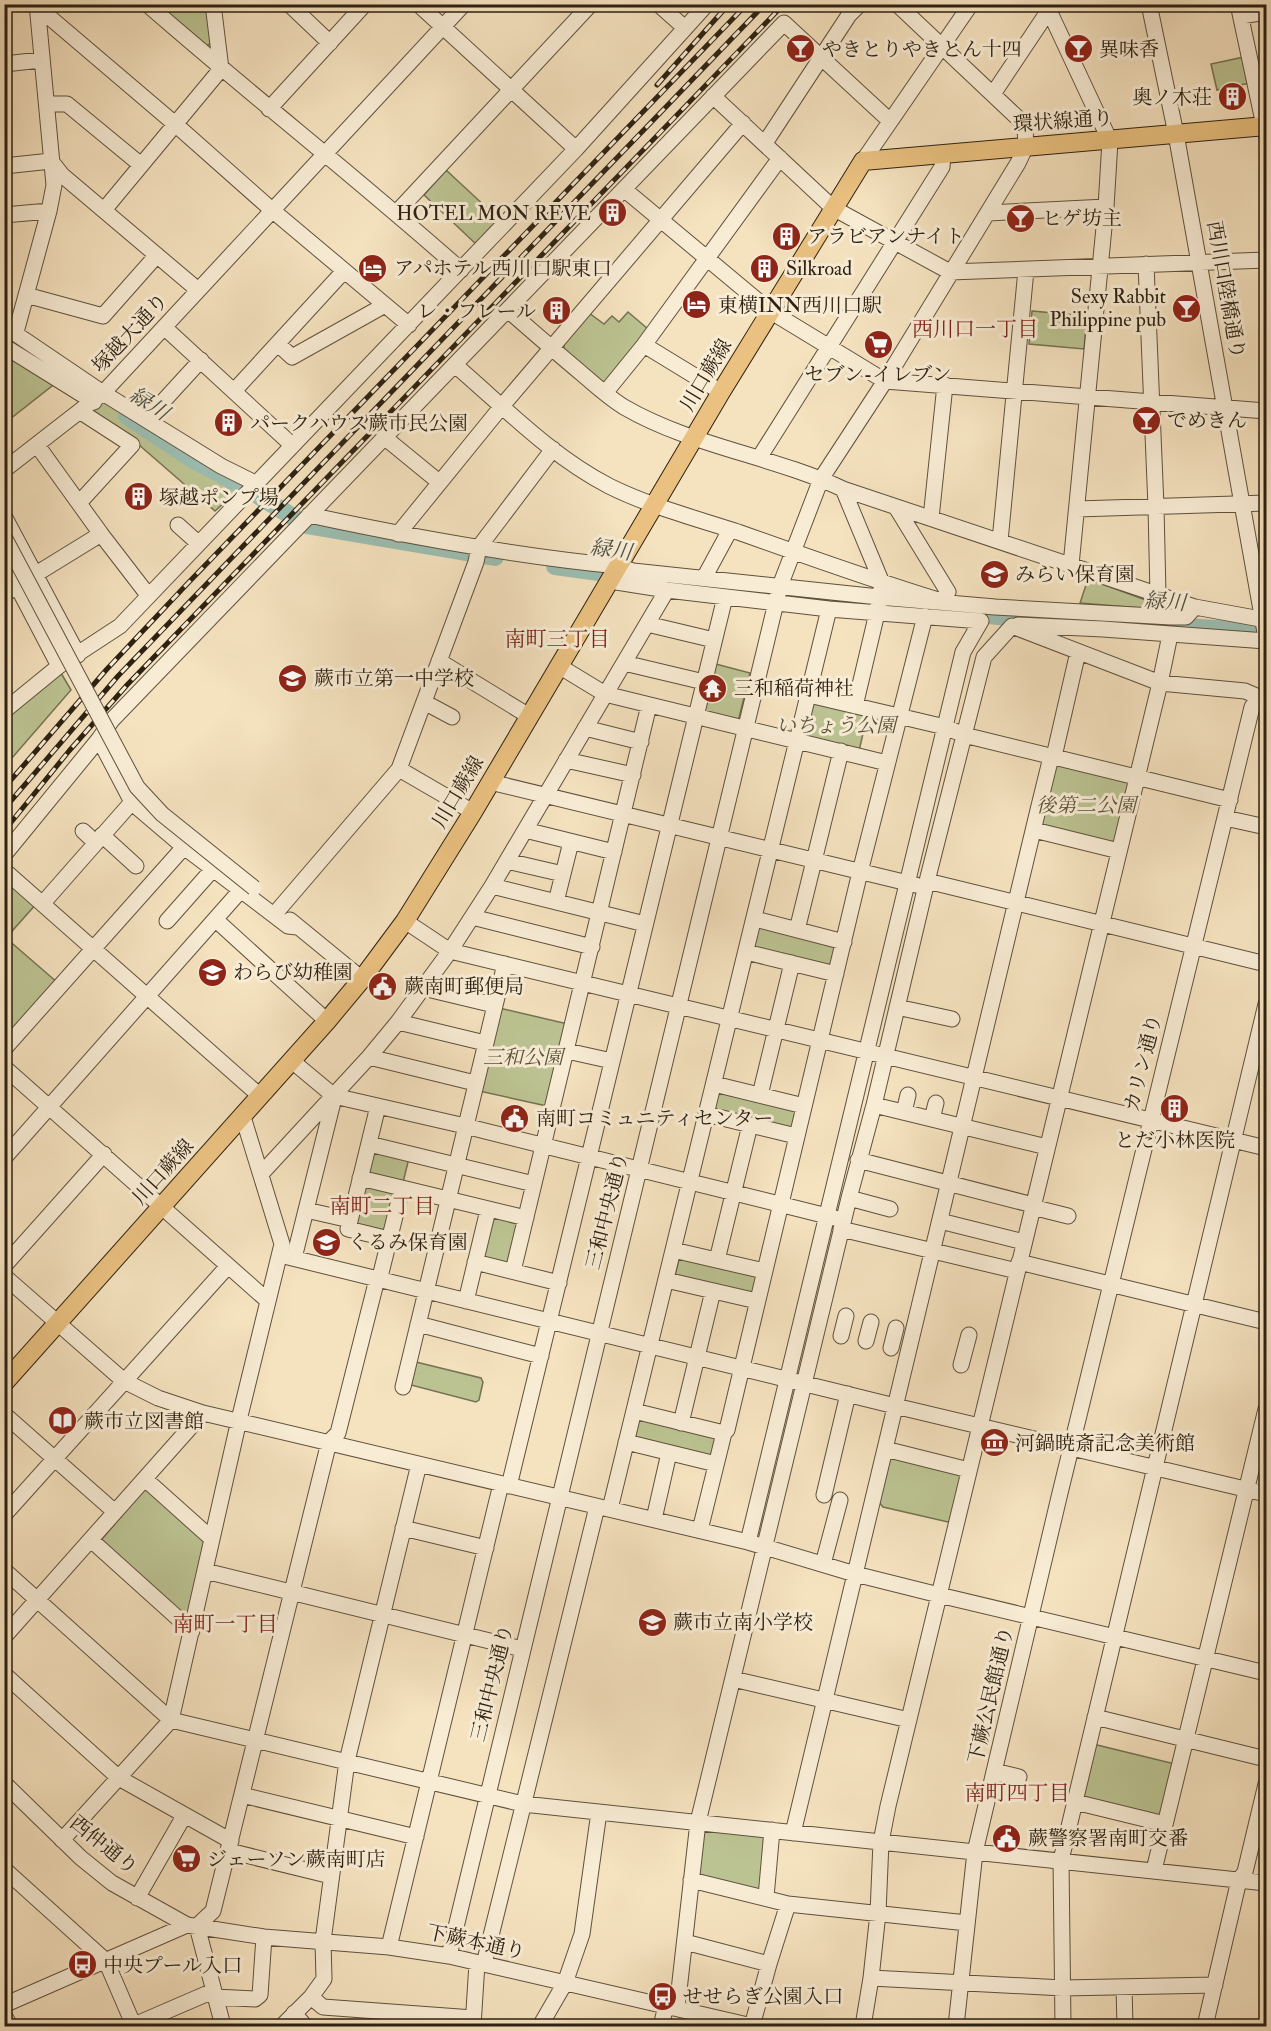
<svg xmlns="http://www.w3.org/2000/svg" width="1271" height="2031" font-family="'IM FELL Double Pica','Noto Serif JP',serif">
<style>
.green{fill:#bcc392;stroke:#747252;stroke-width:1.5}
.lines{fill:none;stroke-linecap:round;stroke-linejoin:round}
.river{stroke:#9cbeb1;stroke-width:18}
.minor-casing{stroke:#5f513d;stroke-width:17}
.major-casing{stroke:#2d2112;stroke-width:20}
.minor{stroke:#f8ecd5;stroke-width:15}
.major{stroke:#eac180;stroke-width:18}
.rail-casing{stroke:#2d2112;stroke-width:5}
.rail{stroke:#f8ecd5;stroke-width:3;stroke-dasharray:9;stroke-linecap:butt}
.minor-bridge-casing{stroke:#5f513d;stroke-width:17;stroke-linecap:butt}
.minor-bridge{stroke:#f8ecd5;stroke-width:15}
.labels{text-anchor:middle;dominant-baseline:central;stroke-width:6;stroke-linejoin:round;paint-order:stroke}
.poi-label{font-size:20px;fill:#2d2112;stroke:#f8ecd5;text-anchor:start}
.street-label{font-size:20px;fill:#2d2112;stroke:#f8ecd5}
.park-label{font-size:20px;font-style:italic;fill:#585238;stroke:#f8ecd5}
.neighbourhood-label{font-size:21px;fill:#7a1f14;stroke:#f8ecd5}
.water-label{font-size:21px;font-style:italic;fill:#4e5042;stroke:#f8ecd5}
</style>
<rect width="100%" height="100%" fill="#f5e2bf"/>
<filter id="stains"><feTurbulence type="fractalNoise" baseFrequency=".00333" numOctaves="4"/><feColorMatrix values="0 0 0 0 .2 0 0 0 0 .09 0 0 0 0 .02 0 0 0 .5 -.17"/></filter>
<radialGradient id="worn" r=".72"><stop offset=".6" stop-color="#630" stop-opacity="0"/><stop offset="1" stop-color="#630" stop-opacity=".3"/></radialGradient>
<path class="green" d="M156,5H208L213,42L205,47Z
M1244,57L1250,83L1217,90L1211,64Z
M446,170L501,221L478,246L424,195Z
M1032,311L1087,316L1084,349L1029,344Z
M628,312L648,329L602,385L564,351V344L589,313L604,324L612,316L619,322Z
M12,354L57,382L5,423L4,367Z
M104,401L192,459L243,486L215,511L138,444L91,411Z
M1088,579L1176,611L1080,603Z
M712,663L750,673L738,722L703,714Z
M61,673L71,690L5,766V719Z
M813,699L868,712L859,751L804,738Z
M1058,764L1130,780L1116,845L1040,827L1055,765Z
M5,875L37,903L6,938L58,983L5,1044Z
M759,927L835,943L833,967L754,947Z
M499,1008L568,1024L547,1106L479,1091Z
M718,1090L796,1108L793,1128L714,1109Z
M369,1144L410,1154L389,1239L348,1229Z
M489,1215L518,1223L509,1264L480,1260Z
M680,1255L757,1275L753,1294L675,1275Z
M416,1362L481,1378L483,1382L479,1400L476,1402L411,1385Z
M638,1417L718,1437L713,1458L633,1439Z
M889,1456L962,1475L953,1519L948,1522L883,1507L878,1501Z
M147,1486L207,1540L191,1612L182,1615L102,1544V1539Z
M1093,1744L1175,1764L1162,1816L1083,1801Z
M707,1830L766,1834L760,1891L697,1876L700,1832Z"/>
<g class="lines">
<path class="river" d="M4,337L30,354
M127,416L192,459L243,486L306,525L495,557
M555,566L628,576
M695,585L793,598L888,605
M936,609L998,616L1266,632"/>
<defs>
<path id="minor" d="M34,4L175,124L272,210L409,325
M147,4C250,94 358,179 461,270
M289,4L330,43
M418,4L576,149
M658,4L685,28
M1046,4L1110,141L1106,207L1071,565
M1149,4L1176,134L1266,638
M1238,4L1266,135
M1241,16L1266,12
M4,64L41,60
M993,94L1045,16L1046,4
M713,96L833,208L950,272L1266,260
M47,104H67L141,165
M269,109L365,4
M765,143L849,15L860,4
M863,161L971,4
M4,166L51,161L62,175L198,290
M625,190L770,311L885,381L1266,411
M104,210L221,69L213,4
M396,213L591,4
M988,213L1106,207
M4,215L49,211
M1146,264L1156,507L1158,595
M26,295L103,316L157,255
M509,311C533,332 557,353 581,373C595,385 609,398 624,407C691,446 773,456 843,489L1195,607L1266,620
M4,326L103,393L221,466L255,483
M164,327L292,445
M16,332L49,211L54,185L37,4
M278,344L292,357L385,305
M644,345L721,392
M4,346L94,402
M455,365C504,407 551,456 609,486C649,506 695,518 738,532C805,556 872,580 941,601L948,592L896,507
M234,391L344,271
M605,393L644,345L780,158
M147,419L201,360
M384,437L439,482
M37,445L101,534L148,595
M759,458L942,167L943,154
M4,470L103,393L464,4
M843,489L882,583L877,613L855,706
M79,503L132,445L81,412
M1077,509L1266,503
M309,515C411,537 515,556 619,566L633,571L879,597L995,607L1171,617H1186L1195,607
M4,516L78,655
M931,518L945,385
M178,525L198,543
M398,534L502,406L743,123
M1000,541L1026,270
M4,561L59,666
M36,574L101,534
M704,578L730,530
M610,581L667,590L829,609L981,621L963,652L748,1542
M4,594L18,586
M647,624L714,640
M1018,625L1103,629L1266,641
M439,661L529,716
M624,663L704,682
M559,666L605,694L887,763
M809,695L945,727L964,735L1230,800
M424,702L452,717
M4,711L59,666L120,626L576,149L707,4
M585,728L641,742
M99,739L132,802L137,807L184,847L288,926L297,927
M566,760L633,775
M399,769L473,812
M490,782L916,885
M1225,818L1266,827
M525,830L614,852
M1034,830L1119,851
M83,831L96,843
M102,835L136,866
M4,855L99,739L112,720L784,23L890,121
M507,861L563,874
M4,870L260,1096
M927,881L1266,964
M492,886L645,924
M556,902L571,842
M43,903L132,802
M279,909L399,769L476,562L479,547L553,449
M472,917L592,947
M755,919L844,942
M216,920L327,1021
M290,920L362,979
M167,921L213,869
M405,921L450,951L1266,1148
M797,930L841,751
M746,952L836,974
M423,988L494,1005
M897,1007L952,1019
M398,1022L485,1043
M4,1049L184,847
M567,1051L612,1061
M369,1057L475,1083
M292,1061L334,1096L465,1126L835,1218
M4,1067L268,1301
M714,1084L804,1106
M760,1095L792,963
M874,1105L1047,1147
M378,1106L348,1229L389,1239
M904,1112L908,1095
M706,1114L796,1136
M932,1119L936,1103
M369,1144L534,1184
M4,1158L241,890
M858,1160L1033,1205
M261,1174L369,1057L398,1022L450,951L492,886L667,590
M360,1178L402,1188
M849,1198L890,1209
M1032,1207L1068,1216
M306,1210L350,1220
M940,1221L1024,1242
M841,1229L1017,1271
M673,1250L764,1271
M280,1255L895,1406L1266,1494
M294,1258L334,1098
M717,1260L750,1125
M475,1262L559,1283
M1019,1262L1266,1322
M4,1266L104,1154
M513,1271L649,705
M4,1276L124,1381L158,1398L203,1413L748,1542L855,1574L939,1595L1266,1673
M666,1280L757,1301
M466,1301L488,1210
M418,1324L541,1356
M841,1336L846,1316
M866,1341L871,1322
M891,1348L896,1328
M961,1365L969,1335
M403,1387L505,964
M634,1411L724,1433
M4,1414L115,1512
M681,1423L713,1291
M626,1442L716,1464
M885,1449L969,1470
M145,1479L212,1539
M509,1486L725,597
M824,1495L848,1394
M610,1509L829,609
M4,1515L228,1266
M654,1519L669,1453
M403,1528L486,1548
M700,1530L724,1433L727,1430L860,872L925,616
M91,1540L192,1631
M823,1564L840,1500
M4,1570L171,1720L523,1804L1266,1883
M205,1571L522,1649
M4,1637L203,1413
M4,1674L119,1778L231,1841
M733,1679L909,1720
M1095,1717L1266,1759
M994,1771L1019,1777
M4,1783L81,1858L112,1883L187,1925L264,1937L389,1947L449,1956L752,2026
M242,1795L416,1837
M1075,1802L1165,1824
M793,1833L1038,810L1051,757L1055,752L1078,652
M62,1840L171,1720L239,1420L282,1244L243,1117
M229,1851L331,1876
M4,1869L106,1961L134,2026
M1154,1870L1266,1409
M691,1880L788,1904L967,1923
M766,1897L772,1830
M137,1898L184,1816
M685,1942L769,1964
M389,1947L501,1484
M449,1956L780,586L821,479L885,381L1018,163L1026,146L1025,128L1022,122L897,4
M484,1964L597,1507
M871,1978L1063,1988L1215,1985
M1124,1987L1125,2026
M215,1997L255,1999L260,1995L264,1937
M311,1997L323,2007L473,2018
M4,2005L187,1925
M677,2008L698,1822L849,1198L874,1105L927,881L984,657L1012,626L1160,683L1245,691L1261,698
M294,2013L305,2026
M4,2015L10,2026
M132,2026L213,1991
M223,2026L197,1926L213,1911L329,1442L338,1433L377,1279L381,1273L402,1188L526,1218
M282,2026L311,1997L324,1979L323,1941L347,1761L419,1464
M473,2026L477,1963
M540,2026L565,1983L582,1934L599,1812
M661,2026L666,2006
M752,2026L769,1964L788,1904
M863,2026L871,1978L878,1913L881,1842L888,1806L1160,683L1170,635
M956,2026L975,1852L1060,1493L1252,707L1256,702L1266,695
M1063,2026L1061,1860L1266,1004
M1205,2026L1239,1880L1245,1872L1266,1784"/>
<path id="major" d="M4,1383L327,1021L362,979L405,921L473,812L721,392L863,161L1266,126"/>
</defs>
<use href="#minor" class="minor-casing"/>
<use href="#major" class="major-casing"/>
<use href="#minor" class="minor"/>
<use href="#major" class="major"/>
<defs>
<path id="rail" d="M657,85L729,4
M4,788L107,669L189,582L747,4
M4,809L118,676L765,4
M4,831L69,751L127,685L784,4"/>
</defs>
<use href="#rail" class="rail-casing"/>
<use href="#rail" class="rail"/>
<defs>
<path id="minor-bridge" d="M4,537L137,787L162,814L254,888"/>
</defs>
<use href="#minor-bridge" class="minor-bridge-casing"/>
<use href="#minor-bridge" class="minor-bridge"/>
</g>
<defs>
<symbol id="bar-disc" viewBox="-11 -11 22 22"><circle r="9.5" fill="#8f2418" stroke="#f8ecd5"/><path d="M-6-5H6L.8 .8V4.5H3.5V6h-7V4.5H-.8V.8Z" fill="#fff"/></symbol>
<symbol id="building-disc" viewBox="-11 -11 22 22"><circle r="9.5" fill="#8f2418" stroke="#f8ecd5"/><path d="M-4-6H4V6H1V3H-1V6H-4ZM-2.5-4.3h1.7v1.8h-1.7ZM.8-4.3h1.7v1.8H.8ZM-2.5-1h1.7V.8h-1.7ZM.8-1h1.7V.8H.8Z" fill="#fff"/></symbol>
<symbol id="hotel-disc" viewBox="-11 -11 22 22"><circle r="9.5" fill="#8f2418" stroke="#f8ecd5"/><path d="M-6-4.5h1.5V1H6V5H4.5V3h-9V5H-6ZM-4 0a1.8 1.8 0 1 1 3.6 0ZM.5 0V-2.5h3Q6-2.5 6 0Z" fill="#fff"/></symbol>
<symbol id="supermarket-disc" viewBox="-11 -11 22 22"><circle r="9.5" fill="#8f2418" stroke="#f8ecd5"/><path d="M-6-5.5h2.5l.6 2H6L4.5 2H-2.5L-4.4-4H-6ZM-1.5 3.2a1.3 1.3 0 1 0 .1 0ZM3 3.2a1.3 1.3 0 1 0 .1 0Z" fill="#fff"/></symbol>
<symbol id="school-disc" viewBox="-11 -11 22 22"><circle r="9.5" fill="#8f2418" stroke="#f8ecd5"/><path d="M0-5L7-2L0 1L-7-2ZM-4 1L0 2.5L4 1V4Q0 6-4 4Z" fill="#fff"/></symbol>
<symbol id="temple-disc" viewBox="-11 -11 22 22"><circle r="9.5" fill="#8f2418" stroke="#f8ecd5"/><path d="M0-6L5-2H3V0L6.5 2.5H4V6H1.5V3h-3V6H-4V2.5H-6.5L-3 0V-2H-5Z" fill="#fff"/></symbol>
<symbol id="civic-disc" viewBox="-11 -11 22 22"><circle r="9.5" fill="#8f2418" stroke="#f8ecd5"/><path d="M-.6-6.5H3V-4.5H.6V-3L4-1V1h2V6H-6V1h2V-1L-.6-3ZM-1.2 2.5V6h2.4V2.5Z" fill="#fff"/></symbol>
<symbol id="library-disc" viewBox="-11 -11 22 22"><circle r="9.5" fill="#8f2418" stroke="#f8ecd5"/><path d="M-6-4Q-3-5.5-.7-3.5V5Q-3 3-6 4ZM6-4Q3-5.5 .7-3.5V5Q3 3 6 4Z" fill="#fff"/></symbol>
<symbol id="museum-disc" viewBox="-11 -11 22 22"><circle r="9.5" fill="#8f2418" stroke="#f8ecd5"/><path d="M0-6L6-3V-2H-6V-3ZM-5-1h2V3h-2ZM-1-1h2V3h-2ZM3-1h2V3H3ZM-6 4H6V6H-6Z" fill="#fff"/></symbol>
<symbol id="bus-disc" viewBox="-11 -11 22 22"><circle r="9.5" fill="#8f2418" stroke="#f8ecd5"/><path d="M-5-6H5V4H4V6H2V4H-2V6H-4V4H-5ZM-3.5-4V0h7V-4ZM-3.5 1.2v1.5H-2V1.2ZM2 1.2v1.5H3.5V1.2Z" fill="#fff"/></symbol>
</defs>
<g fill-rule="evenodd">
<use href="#bar-disc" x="784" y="32" width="33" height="33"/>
<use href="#bar-disc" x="1062" y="32" width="33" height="33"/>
<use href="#building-disc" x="1216" y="80" width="33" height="33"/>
<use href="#building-disc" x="596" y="196" width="33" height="33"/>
<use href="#bar-disc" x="1004" y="202" width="33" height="33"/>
<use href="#building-disc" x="770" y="220" width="33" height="33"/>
<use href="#hotel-disc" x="356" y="252" width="33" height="33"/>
<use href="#building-disc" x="748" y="252" width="33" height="33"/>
<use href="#hotel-disc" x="680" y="288" width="33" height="33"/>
<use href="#bar-disc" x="1170" y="292" width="33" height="33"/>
<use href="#building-disc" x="540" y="294" width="33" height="33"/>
<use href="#supermarket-disc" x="862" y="328" width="33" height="33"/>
<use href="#bar-disc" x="1130" y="404" width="33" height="33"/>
<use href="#building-disc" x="212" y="406" width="33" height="33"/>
<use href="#building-disc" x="122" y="480" width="33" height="33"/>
<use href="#school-disc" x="978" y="558" width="33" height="33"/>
<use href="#school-disc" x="276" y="662" width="33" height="33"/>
<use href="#temple-disc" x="696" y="672" width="33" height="33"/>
<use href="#school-disc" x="196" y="956" width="33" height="33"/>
<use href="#civic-disc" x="366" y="970" width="33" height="33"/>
<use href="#building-disc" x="1158" y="1092" width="33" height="33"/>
<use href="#civic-disc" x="498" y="1102" width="33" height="33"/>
<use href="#school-disc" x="310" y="1226" width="33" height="33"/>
<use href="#library-disc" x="46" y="1404" width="33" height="33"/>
<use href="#museum-disc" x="978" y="1426" width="33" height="33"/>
<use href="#school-disc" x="636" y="1606" width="33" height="33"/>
<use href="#civic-disc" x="990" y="1822" width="33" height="33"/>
<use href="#supermarket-disc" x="170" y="1842" width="33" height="33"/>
<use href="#bus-disc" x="66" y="1948" width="33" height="33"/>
<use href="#bus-disc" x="646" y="1980" width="33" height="33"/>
</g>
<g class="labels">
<g class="poi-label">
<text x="822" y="49">やきとりやきとん十四</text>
<text x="1099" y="49">異味香</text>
<text x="1212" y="97" text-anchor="end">奥ノ木荘</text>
<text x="591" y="213" text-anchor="end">HOTEL MON REVE</text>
<text x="1042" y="218">ヒゲ坊主</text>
<text x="807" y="236">アラビアンナイト</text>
<text x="394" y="268">アパホテル西川口駅東口</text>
<text x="786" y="268">Silkroad</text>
<text x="1166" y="296" text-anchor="end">Sexy Rabbit<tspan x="1166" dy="23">Philippine pub</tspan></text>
<text x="718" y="305">東横INN西川口駅</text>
<text x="536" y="311" text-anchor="end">レ・フレール</text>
<text x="878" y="374" text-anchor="middle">セブン-イレブン</text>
<text x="1167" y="420">でめきん</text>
<text x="250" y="423">パークハウス蕨市民公園</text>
<text x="159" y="497">塚越ポンプ場</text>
<text x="1015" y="574">みらい保育園</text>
<text x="314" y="678">蕨市立第一中学校</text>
<text x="734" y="688">三和稲荷神社</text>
<text x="233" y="972">わらび幼稚園</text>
<text x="404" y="986">蕨南町郵便局</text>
<text x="536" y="1118">南町コミュニティセンター</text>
<text x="1175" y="1140" text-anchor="middle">とだ小林医院</text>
<text x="348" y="1242">くるみ保育園</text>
<text x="84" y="1421">蕨市立図書館</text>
<text x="1015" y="1443">河鍋暁斎記念美術館</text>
<text x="673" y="1622">蕨市立南小学校</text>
<text x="1028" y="1838">蕨警察署南町交番</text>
<text x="207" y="1859">ジェーソン蕨南町店</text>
<text x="103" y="1965">中央プール入口</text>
<text x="683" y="1996">せせらぎ公園入口</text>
</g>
<g class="street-label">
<text transform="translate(1063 121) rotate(-4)">環状線通り</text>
<text transform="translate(1226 290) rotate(80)">西川口陸橋通り</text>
<text transform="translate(130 333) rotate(-47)">塚越大通り</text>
<text transform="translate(706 375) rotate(-59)">川口蕨線</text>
<text transform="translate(458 792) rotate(-59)">川口蕨線</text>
<text transform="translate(1143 1063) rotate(-76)">カリン通り</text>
<text transform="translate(163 1172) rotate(-48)">川口蕨線</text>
<text transform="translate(607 1211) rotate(-76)">三和中央通り</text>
<text transform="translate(492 1683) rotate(-76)">三和中央通り</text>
<text transform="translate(991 1695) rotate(-77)">下蕨公民館通り</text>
<text transform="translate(104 1845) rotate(39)">西仲通り</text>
<text transform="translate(476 1942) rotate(12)">下蕨本通り</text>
</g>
<g class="park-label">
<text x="836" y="725">いちょう公園</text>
<text x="1086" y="805">後第二公園</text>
<text x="523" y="1057">三和公園</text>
</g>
<g class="neighbourhood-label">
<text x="975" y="329">西川口一丁目</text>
<text x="557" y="639">南町三丁目</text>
<text x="382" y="1206">南町二丁目</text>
<text x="225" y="1624">南町一丁目</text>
<text x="1017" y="1793">南町四丁目</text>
</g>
<g class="water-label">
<text transform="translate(149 404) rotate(33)">緑川</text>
<text transform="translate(611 550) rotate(8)">緑川</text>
<text transform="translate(1165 602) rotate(4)">緑川</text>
</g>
</g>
<rect width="1271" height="2031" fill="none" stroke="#f5e2bf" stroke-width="24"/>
<rect x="6" y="6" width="1259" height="2019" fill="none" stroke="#2d2112" stroke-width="3"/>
<rect x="12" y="12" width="1247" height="2007" fill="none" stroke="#2d2112" stroke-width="1.5"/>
<rect width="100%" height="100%" filter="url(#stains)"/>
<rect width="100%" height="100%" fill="url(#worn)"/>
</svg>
